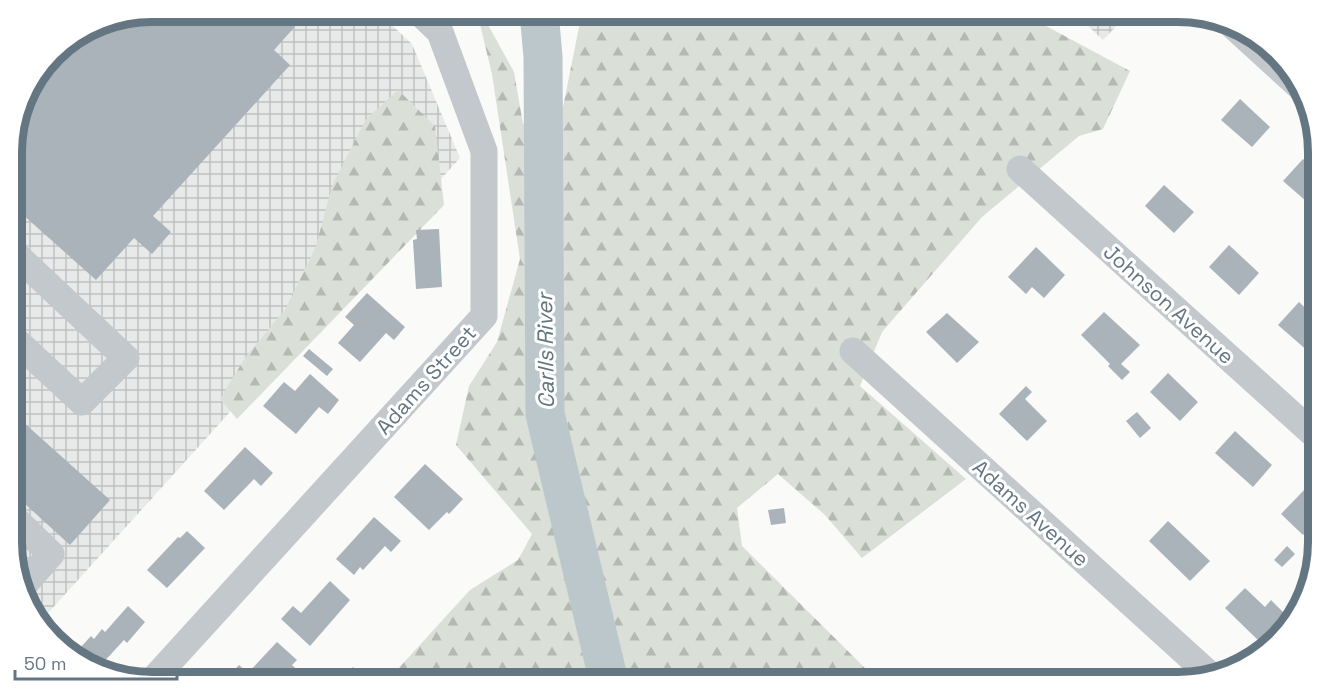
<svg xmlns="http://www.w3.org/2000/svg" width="1331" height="694" font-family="'Space Grotesk',sans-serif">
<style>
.industrial{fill:url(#industrial-grid)}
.forest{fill:url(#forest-firs)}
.water{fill:url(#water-waves)}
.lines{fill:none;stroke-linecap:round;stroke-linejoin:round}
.river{stroke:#bbc7cb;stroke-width:39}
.building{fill:#aab3b9}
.minor{stroke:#c3c8cc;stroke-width:27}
.labels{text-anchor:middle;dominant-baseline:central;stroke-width:6;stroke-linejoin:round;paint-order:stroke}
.street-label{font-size:21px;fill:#657683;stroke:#fff}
.water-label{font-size:22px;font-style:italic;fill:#60757c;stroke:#fff}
.rim{fill:none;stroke:#657683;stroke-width:8}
</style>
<defs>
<pattern id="industrial-grid" width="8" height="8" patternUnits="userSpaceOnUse" patternTransform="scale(1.5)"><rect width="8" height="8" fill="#e8e9e9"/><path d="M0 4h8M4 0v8" fill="none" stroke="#c0c1c2"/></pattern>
<pattern id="forest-firs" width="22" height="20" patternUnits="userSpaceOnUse" patternTransform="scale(1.5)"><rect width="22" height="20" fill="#dadfd7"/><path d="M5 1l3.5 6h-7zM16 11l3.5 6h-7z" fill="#b4b9b4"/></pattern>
<pattern id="water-waves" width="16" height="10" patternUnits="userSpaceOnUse" patternTransform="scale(1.5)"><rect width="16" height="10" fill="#bbc7cb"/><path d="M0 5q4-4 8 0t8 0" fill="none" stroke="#9ca6aa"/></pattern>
</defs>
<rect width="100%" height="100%" fill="#fafaf8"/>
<path class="industrial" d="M152,12H378L412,44L460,158L39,623L36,620L13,560L12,143L27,90L60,47L99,23Z
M1073,12H1130L1103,40Z"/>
<path class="forest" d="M477,12H481L514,72L523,124L563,107L582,12H966L972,19L1046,26L1130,71L1103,129L1079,136L982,217L882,332L860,386L966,479L862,558L825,515L778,474L737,508L742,546L879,682H386L470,590L518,560L532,534L456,445L469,386L497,342L520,259L492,74Z
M398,90L435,126L444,205L237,419L220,399L245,358L286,308L316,246L332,186L366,119Z"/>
<path class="water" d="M519,12H553L543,57Z"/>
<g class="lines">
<path class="river" d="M539,12L543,57L545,414L609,682"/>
</g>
<path class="building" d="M152,12H308L274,50L290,65L153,216L171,232L152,254L134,238L96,280L12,205V143L24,100L87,30L99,23Z
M1240,99L1270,127L1252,147L1221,120Z
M1303,159L1318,173V204L1314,208L1283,181Z
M1164,185L1194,212L1174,233L1145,206Z
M439,229L442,287L416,289L413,240L417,239L416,230Z
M1229,245L1259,273L1239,295L1209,267Z
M1036,247L1065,275L1044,298L1032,287L1026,294L1008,277Z
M367,293L405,327L394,340L386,333L360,362L338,343L354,325L345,317Z
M1299,302L1318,320V360L1278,325Z
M1104,312L1140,345L1121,364L1130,372L1122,380L1108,366L1110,364L1081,335Z
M947,313L979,342L957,363L926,332Z
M309,349L333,369L327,376L303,356Z
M1168,373L1198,402L1180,421L1150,392Z
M310,374L339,400L328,414L319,407L296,434L263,406L284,382L295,391Z
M1026,386L1032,392L1025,399L1047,421L1027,441L999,414Z
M1137,412L1151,428L1140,438L1126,421Z
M13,413L110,500L70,545L13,493Z
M1235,431L1272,465L1253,487L1215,453Z
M245,447L273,473L261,486L254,479L224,510L204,491Z
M425,464L463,499L449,514L447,512L429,530L394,497Z
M1306,488L1319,500L1314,505L1319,511V518L1303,535L1281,514Z
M784,508L786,523L771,525L768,510Z
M374,517L401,541L391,552L385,546L363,570L360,567L354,575L336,559Z
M1168,521L1210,561L1190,581L1149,541Z
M187,531L205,548L167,588L147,570L178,537L180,538Z
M1287,546L1295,554L1282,567L1274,560Z
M330,581L350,600L310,646L281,619L293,606L301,613Z
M1245,588L1265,607L1271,600L1285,614L1279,620L1282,623L1262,644L1225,608Z
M128,606L145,622L127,643L124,640L100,666L80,648L91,636L94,639L102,629L105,632Z
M277,642L297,660L292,665L305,677L300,682H288L281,676L276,682H233L228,677L239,665L248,673Z
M353,667L362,675L356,682H345L342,679Z"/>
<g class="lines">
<path class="minor" d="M1232,25L1300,87
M1020,169L1319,439
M13,252L126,358L82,402L13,338
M853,351L1209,674
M13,517L51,554L23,586
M151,682L484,316V151L440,32L419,12"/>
</g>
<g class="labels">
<g class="street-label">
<text transform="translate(1169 304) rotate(42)">Johnson Avenue</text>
<text transform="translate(426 380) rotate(-48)">Adams Street</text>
<text transform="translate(1031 513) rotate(42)">Adams Avenue</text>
</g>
<g class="water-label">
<text transform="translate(545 351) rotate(-91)">Carlls River</text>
</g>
</g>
<path d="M0 0H1331V694H0ZM152 22H1178A130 130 0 0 1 1308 152V542A130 130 0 0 1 1178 672H152A130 130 0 0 1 22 542V152A130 130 0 0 1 152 22Z" fill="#fff" fill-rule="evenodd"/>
<path class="rim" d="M152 22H1178A130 130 0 0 1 1308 152V542A130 130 0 0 1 1178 672H152A130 130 0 0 1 22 542V152A130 130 0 0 1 152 22Z"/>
<path d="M15 670v9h162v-9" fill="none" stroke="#657683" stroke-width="3"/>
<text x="24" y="670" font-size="18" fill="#657683" stroke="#ffffff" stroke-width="4.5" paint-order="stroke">50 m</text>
</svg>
